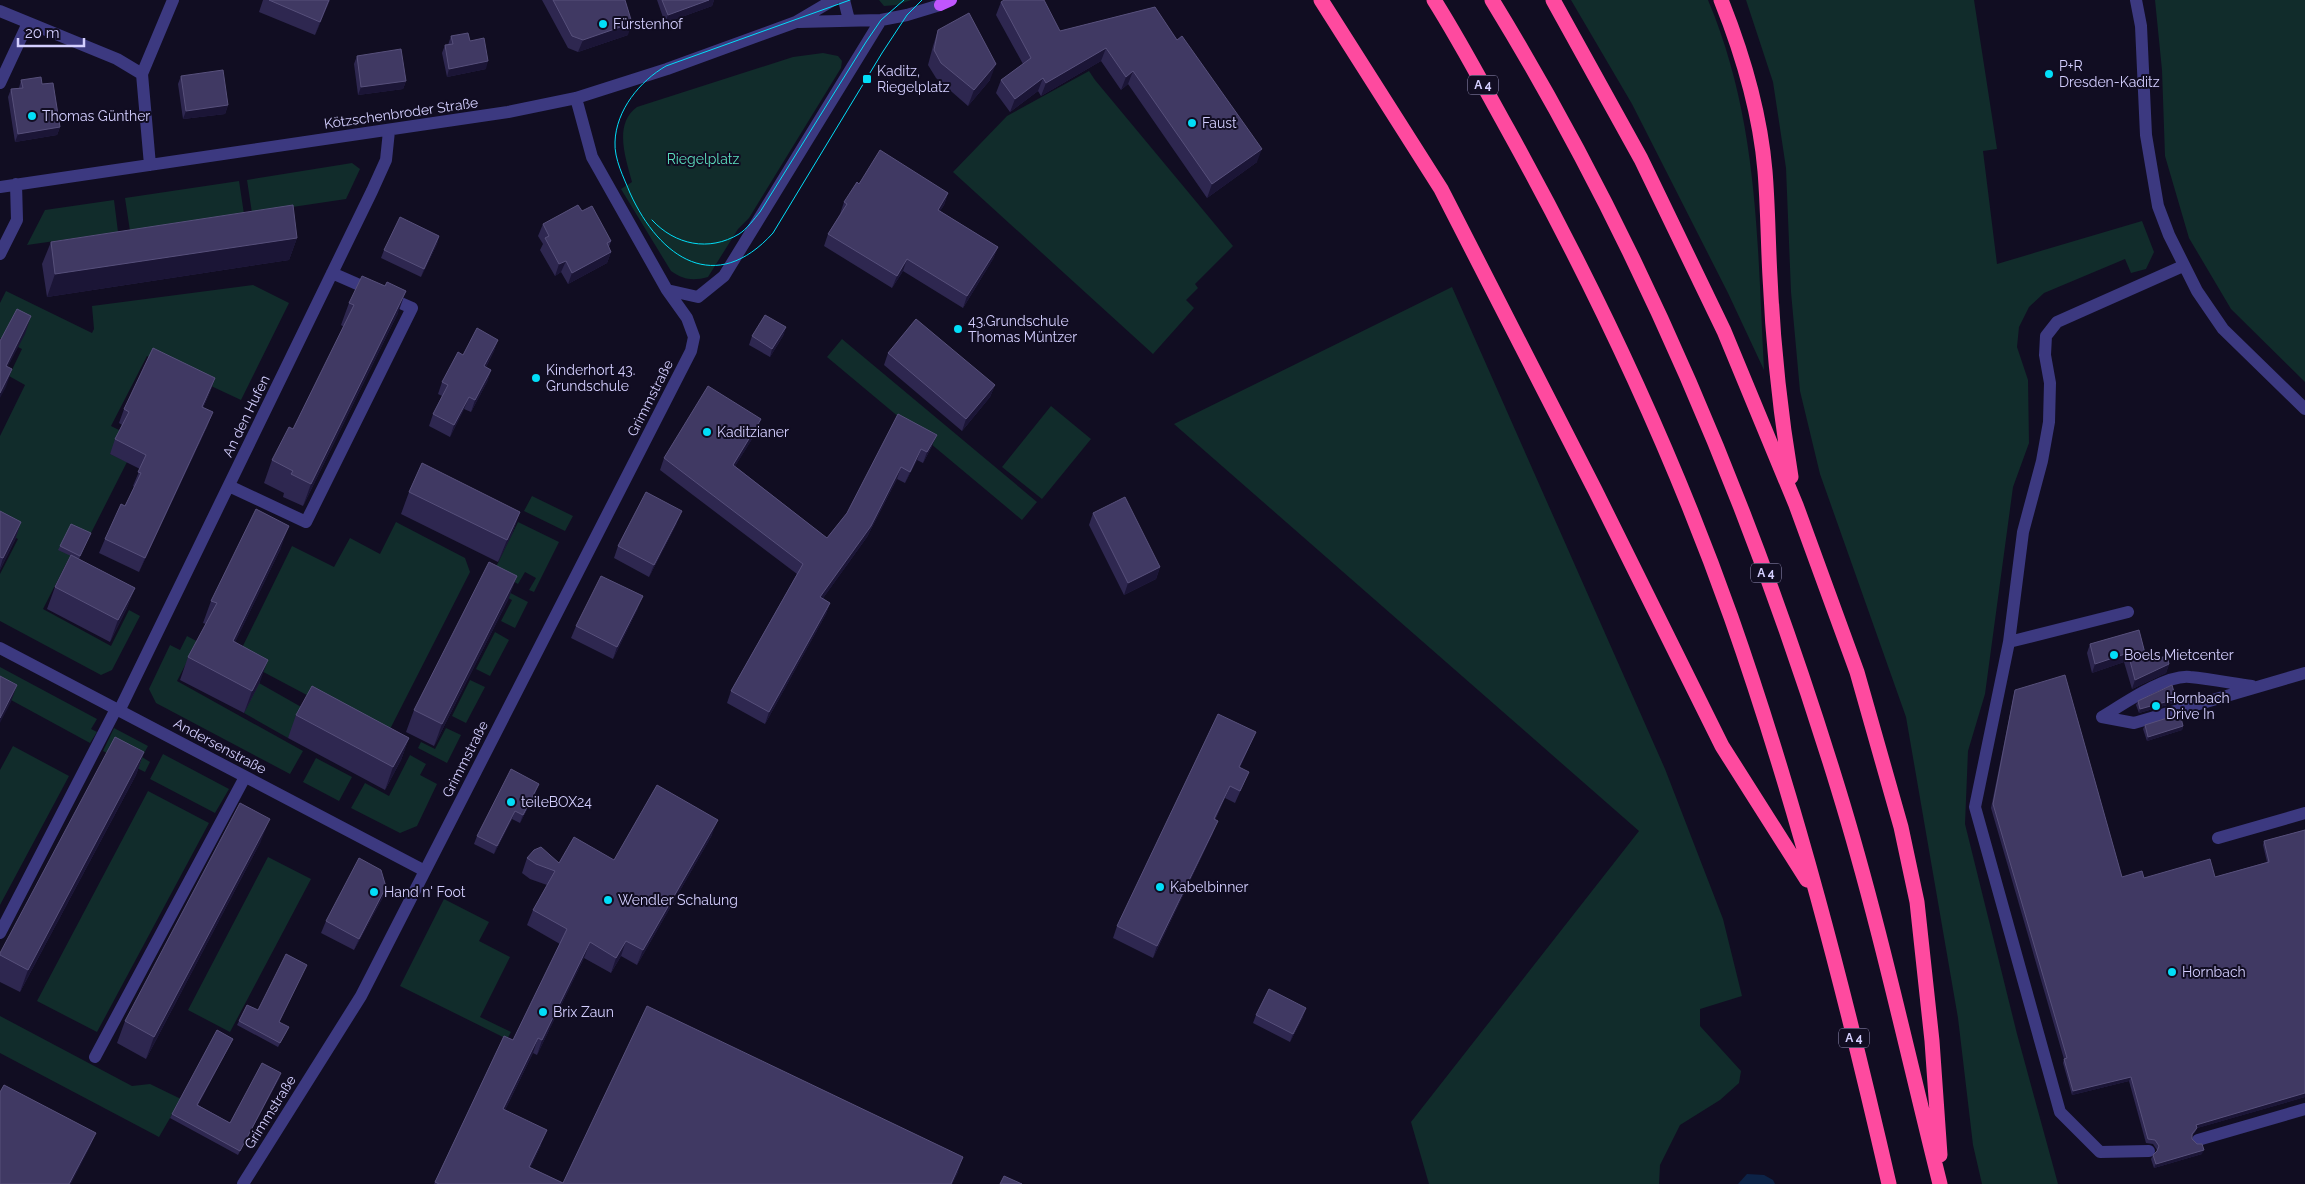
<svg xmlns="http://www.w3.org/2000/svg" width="2305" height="1184" font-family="Raleway,sans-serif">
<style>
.green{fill:#112c2b}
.water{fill:#0d2347}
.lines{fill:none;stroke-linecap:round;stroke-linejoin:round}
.minor{stroke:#3c3980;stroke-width:12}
.major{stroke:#c056fe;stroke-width:12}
.highway{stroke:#fe4a9f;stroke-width:15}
.tram{stroke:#02def8;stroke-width:1}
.wall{fill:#2e2750}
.shaded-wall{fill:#1b1536}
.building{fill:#403963;stroke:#57507b}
.poi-dot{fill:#02def8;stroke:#110d22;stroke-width:2}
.labels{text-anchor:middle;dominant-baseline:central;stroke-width:4;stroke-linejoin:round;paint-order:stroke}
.shield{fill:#110d22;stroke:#9a95bd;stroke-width:1}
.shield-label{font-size:12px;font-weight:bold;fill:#d4cfff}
.poi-label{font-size:14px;fill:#d4cfff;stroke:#110d22;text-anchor:start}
.street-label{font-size:14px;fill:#d4cfff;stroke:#110d22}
.park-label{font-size:14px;fill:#5bdebe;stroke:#110d22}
</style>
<rect width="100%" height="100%" fill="#110d22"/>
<path class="green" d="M879,0H911L897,5L884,6Z
M1571,0H1708C1759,121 1757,242 1764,370L1728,293L1632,104Z
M1746,0H1974L1997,149L1983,151L1997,264L2142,221L2154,252L2146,269L2131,273L2125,259L2044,293L2029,307L2019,327L2017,347L2028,380L2029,443L2013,487L1985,694L1968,751L1965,824L2017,1034L2058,1184H1982L1973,1145L1958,1018L1906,717L1820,474L1800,391L1791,292L1786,168L1773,82Z
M2155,0H2305V382L2231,309L2189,238L2165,156L2162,70Z
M823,53L838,56L842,61L841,68L749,218L738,229L708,277C693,281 684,280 671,271L621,189L632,182C626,159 613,124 637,107L793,57Z
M1089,71L1095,80L1233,246L1195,284L1198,288L1186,300L1194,308L1153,354L953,172L1007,116Z
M352,163L360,169L346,199L252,213L247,180Z
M239,181L244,214L130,231L125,198Z
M114,200L118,232L27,245L45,210Z
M253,285L289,303L241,400L147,356L111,426L121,431L110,454L127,462L89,537L70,528V556L43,609L111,646L129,610L140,616L112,670L101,675L0,621V574L18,539L0,530V436L25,385L9,376L22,349L0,338V303L6,291L92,333L94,329L92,306Z
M1452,287L1665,769L1723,919L1742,996L1700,1009V1026L1741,1071L1739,1083L1720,1100L1680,1125L1660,1165L1659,1184H1429L1411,1122L1639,831L1174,424Z
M842,339L1037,502L1022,520L827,357Z
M1051,406L1091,439L1042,499L1002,467Z
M532,496L573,516L565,531L524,511Z
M396,522L465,558L470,572L386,737L237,658L292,546L334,567L350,538L380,554Z
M518,522L559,542L534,592L529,590L536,578L525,572L518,584L494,571Z
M489,582L528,602L515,628L501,621L512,600L487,587Z
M495,632L509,640L490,676L476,669Z
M187,636L200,643L194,648L177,681L303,751L290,774L156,703L149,689L170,645L180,650Z
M0,667L97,719L91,729L97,732L90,743L0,694Z
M470,680L485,687L466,723L452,716Z
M259,683L303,708L288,738L244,713Z
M114,728L148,746L142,757L150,762L145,772L103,751Z
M446,728L461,735L447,763L418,748L421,742L435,749Z
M13,746L69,776L0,905V770Z
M163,754L229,789L215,813L150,779Z
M410,755L426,764L420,775L437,784L417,826L400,833L351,808L365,783L389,796Z
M316,758L352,777L339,801L303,782Z
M148,791L209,823L97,1032L37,1001Z
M268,857L311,879L230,1032L188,1010Z
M444,899L489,922L479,941L510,957L480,1017L511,1032L507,1039L400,986Z
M0,1016L132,1086L150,1084L181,1099L159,1137L0,1053Z"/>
<path class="water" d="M1747,1174L1764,1175L1773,1180L1775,1184H1738Z"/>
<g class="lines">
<path class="minor" d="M844,0L849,20
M2136,0L2141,26L2146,135L2158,206L2169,235L2197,291L2223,329L2305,409
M0,11L117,59L142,74
M798,22L881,20L907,15L940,5
M0,83L28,23
M150,165L142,74L173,0
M0,187L508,112L576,98L667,69L796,22L833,0
M0,254L17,220L16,184
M667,290L698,297L724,276L881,20
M229,486L306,522L412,308L332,273
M2009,642L2128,612
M0,648L425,871
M119,711L372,191L386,160L389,131
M2102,717L2134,723L2305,673
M2102,717C2122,705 2166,674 2190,677C2210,679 2231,683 2252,686
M2218,838L2305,813
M0,933L116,709
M95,1057L245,777
M2198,1140L2305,1109
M2149,1151L2100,1152L2060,1112L1975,807L2009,642L2023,532L2042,461L2049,422L2050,383L2045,355L2046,336L2057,322L2183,266
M243,1184L361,996L691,351L694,337L687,318L667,290L592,157L576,98"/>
<path class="major" d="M940,5L951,0"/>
<path class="highway" d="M1321,0L1441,189L1595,490L1722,746L1807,880
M1434,0C1460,41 1483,85 1507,128C1594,285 1671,448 1731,617C1796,802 1845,993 1889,1184
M1492,0C1642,245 1754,514 1838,788C1878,918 1907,1052 1940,1184
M1553,0L1641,159L1724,331L1796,505L1857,672L1901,827L1917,902L1932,1041L1940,1155
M1721,0C1743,55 1760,112 1765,171C1768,207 1768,242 1770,277C1773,343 1780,411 1791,477"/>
<path class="tram" d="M850,0L666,66C640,81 616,110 615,142C614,159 624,178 630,193C660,259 716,296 773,233L882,53L907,15L922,0
M652,220C675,245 709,252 739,234C747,229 754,219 760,212L866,42L881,20L904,0"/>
</g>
<path class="wall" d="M263,0H330L315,35L259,12Z
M542,0H625L628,35L578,52L568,48Z
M657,0H714L712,6L665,23Z
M1001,2L1060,31L1155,7L1257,162L1207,198L1128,84L1121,90L1101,61L1041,96L1038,91L1010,112L996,93L1001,80L1023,64L996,15Z
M938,30L990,80L968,106L936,78L928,65L933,46Z
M451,36L470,41L486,69L447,77L442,53L445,45H448Z
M357,56L406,81L403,89L358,95L354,64Z
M181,76L228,105L225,114L183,119L178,84Z
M21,80L60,127L57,135L15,142L8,97L11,89L19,88Z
M859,184L948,193L944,205L940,211L998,247L993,259L963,308L903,271L892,288L824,246L828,234L840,214L844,202Z
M582,211L611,241L609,247L611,252L607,263L568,284L561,272L555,276L540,250L543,244L538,236L543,224Z
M439,236L437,244L421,277L381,258L384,250Z
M297,238L289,260L47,297L42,264L51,242Z
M349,303L398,313L303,506L283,497L284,493L264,483L272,460L293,429L344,327L341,325Z
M786,327L783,336L770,357L749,345L752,336Z
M498,340L494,351L486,367L491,370L487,382L471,412L464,409L450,437L429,426L433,414L442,396L438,394L442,382L463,355Z
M888,353L995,385L990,397L962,431L884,365Z
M215,378L210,392L203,408L213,412L207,427L139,572L99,553L105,539L125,506L134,487L133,486L140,469L110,454L115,439L122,425L119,423L124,409Z
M898,414L932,446L923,463L917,460L905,483L897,479L867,537L823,598L830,603L826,614L765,724L727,703L731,691L797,574L660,470L664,458L761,419L757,431L735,466L827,538L847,513Z
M409,492L520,512L512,534L498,562L401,514Z
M0,511L21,522L15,540L0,570Z
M1093,513L1160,567L1156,579L1124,595L1089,525Z
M677,523L649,577L614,558L618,546Z
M91,533L79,559L135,588L126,610L110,642L47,609L55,587L71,556L58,550L60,546Z
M281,548L235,642L260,682L244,713L180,680L188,657L206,624L203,623L211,601Z
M509,598L434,746L406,732L414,710Z
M638,608L613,659L571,638L576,626Z
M2139,630L2147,661L2169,664L2166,673L2132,689L2124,662L2092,673L2087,653L2090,644Z
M2015,690L2122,877L2144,878L2215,877L2267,862L2263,845L2264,841L2305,830V1097L2197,1128L2195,1132L2192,1136V1139L2202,1154L2154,1168L2151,1159L2153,1155L2157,1152V1150L2153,1144L2146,1143L2129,1081L2072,1095L2063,1063L2064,1059L1991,808L2014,694Z
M2138,701L2174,703L2139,713L2136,705Z
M296,715L409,738L401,760L385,790L288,738Z
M2145,725L2183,726L2182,730L2147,741L2143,729Z
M1256,732L1251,743L1240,767L1244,783L1235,803L1225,798L1215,820L1213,833L1153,958L1113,938L1117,926Z
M144,752L136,775L20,992L0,982V953Z
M536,792L520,823L512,819L494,854L474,844L477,836Z
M712,835L637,965L621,956L611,973L584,958L537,1055L533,1053L505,1110L541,1145L530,1168L563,1183L958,1172L952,1184H434L504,1036L513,1040L560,944L527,925L533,910L547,885L530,879L522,873L527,858L559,863L614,860Z
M261,841L146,1059L117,1043L125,1021Z
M386,887L382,899L354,950L321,933L326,921Z
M305,969L279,1022L287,1031L278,1047L237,1025L239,1021L258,1010Z
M1256,1015L1303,1017L1290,1042L1253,1023Z
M231,1043L198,1105L230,1123L280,1077L238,1155L170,1118L172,1114Z"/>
<path class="shaded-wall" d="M329,0H330L315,35L320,22Z
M709,0H714L712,6L665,23L668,15Z
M632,23L628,35L578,52L583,40Z
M1106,48L1101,61L1041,96L1046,83Z
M488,61L486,69L447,77L449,69Z
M996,64L990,80L968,106L974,90Z
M1133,71L1128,84L1121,90L1126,77Z
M1043,78L1038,91L1010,112L1015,99Z
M406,81L403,89L358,95L361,87Z
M228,105L225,114L183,119L186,111Z
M60,127L57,135L15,142L18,134Z
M1262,149L1257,162L1207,198L1212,184Z
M948,193L944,205L934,221L938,210Z
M439,236L437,244L421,277L424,269Z
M297,238L289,260L47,297L55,274Z
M998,247L993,259L963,308L967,296Z
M611,252L607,263L568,284L572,273Z
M907,259L903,271L892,288L897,276Z
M566,261L561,272L555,276L559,264Z
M406,291L398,313L303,506L311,484Z
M31,316L25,334L0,382L6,366Z
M786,327L783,336L770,357L772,349Z
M498,340L494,351L480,378L484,366Z
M12,369L6,387L0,398V393Z
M491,370L487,382L471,412L475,400Z
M215,378L210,392L197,421L202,407Z
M995,385L990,397L962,431L966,419Z
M469,397L464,409L450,437L454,425Z
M213,412L207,427L139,572L145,558Z
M761,419L757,431L729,476L733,465Z
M937,435L932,446L923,463L927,452Z
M921,449L917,460L905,483L910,472Z
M901,467L897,479L867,537L816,608L820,597Z
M682,511L677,523L649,577L654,565Z
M520,512L512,534L498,562L507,540Z
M21,522L15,540L0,570V568L3,558Z
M289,526L281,548L225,663L233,641Z
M1160,567L1156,579L1124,595L1128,583Z
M517,576L509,598L434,746L442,724Z
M135,588L126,610L110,642L118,620Z
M643,596L638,608L613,659L617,647Z
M830,603L826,614L765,724L769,712Z
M2128,653L2124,662L2092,673L2095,664Z
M268,660L260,682L244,713L252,691Z
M2169,664L2166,673L2132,689L2135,680Z
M17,685L11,702L0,723V718Z
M2176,699L2174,703L2139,713L2140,709Z
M2183,726L2182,730L2147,741L2148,737Z
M1256,732L1251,743L1235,779L1239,767Z
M409,738L401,760L385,790L393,767Z
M144,752L136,775L20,992L28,970Z
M539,784L536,792L520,823L523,815Z
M1230,786L1225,798L1209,831L1214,819Z
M515,811L512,819L494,854L497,846Z
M270,819L261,841L146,1059L154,1037Z
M718,820L712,835L637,965L643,950Z
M1218,821L1213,833L1153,958L1157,946Z
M386,887L382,899L354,950L359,939Z
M626,941L621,956L611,973L616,958Z
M590,942L584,958L537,1055L542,1040Z
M1306,1008L1303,1017L1290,1042L1293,1034Z
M538,1038L533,1053L498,1124L503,1109Z
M233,1039L231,1043L196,1109L197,1105Z
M281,1073L280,1077L238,1155L240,1151Z
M2131,1077L2129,1081L2072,1095L2073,1091Z
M2305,1093V1097L2194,1129L2196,1125Z
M547,1130L541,1145L524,1182L529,1167Z
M96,1133L91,1145L71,1184H69Z
M2204,1150L2202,1154L2154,1168L2156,1164Z
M963,1157L958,1172L952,1184H951Z"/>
<path class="building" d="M269,0H329L320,22Z
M553,0H625L632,23L583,40L572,36Z
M662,0H709L668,15Z
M1004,0H1044L1060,31L1155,7L1177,40L1182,36L1262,149L1212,184L1133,71L1126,77L1106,48L1046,83L1043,78L1015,99L1001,80L1031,58L1001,2Z
M969,13L996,64L974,90L941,63L934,50L938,30Z
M468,33L470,41L484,38L488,61L449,69L445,45L453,44L451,36Z
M401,49L406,81L361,87L357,56Z
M223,70L228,105L186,111L181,76Z
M41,77L42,84L53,83L60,127L18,134L11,89L23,88L21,80Z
M880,150L948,193L938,210L998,247L967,296L907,259L897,276L828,234L847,204L844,202L857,182L859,184Z
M293,205L297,238L55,274L51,242Z
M578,205L582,211L592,206L611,241L607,243L611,252L572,273L566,261L559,264L545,238L549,236L543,224Z
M400,217L439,236L424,269L384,250Z
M362,276L385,286L387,282L406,291L311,484L291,474L293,471L272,460L289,427L293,429L354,305L349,303Z
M17,309L31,316L6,366L12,369L0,393V341Z
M765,315L786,327L772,349L752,336Z
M916,319L995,385L966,419L888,353Z
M477,328L498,340L484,366L491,370L475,400L469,397L454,425L433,414L448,385L442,382L458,352L463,355Z
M153,348L215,378L202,407L213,412L145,558L105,539L121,504L125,506L141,473L138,472L146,455L115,439L129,412L124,409Z
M708,386L761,419L733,465L827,538L847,513L898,414L937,435L927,452L921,449L910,472L901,467L871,526L820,597L830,603L769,712L731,691L803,564L664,458Z
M422,463L520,512L507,540L409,492Z
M646,492L682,511L654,565L618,546Z
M1125,497L1160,567L1128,583L1093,513Z
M256,509L289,526L233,641L268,660L252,691L188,657L217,603L211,601Z
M0,511L21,522L3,558L0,557Z
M71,524L91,533L80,556L60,546Z
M71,555L135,588L118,620L55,587Z
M489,562L517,576L442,724L414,710Z
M601,576L643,596L617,647L576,626Z
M2139,630L2147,661L2167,656L2169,664L2135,680L2128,653L2095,664L2090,644Z
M2065,675L2122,877L2142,871L2144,878L2210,859L2215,877L2269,862L2264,841L2305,830V1093L2196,1125L2197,1128L2192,1134V1139L2197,1144H2202L2204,1150L2156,1164L2153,1155L2157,1151L2159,1146L2155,1140L2148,1139L2131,1077L2073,1091L2064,1059L2067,1058L1993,804L2015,690Z
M0,676L17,685L0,718Z
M2172,685L2176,699L2140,709L2138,701Z
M312,686L409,738L393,767L296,715Z
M1218,714L1256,732L1239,767L1249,772L1240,791L1230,786L1214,819L1218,821L1157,946L1117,926Z
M2180,714L2183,726L2148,737L2145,725Z
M115,737L144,752L28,970L0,955V953Z
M511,769L539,784L523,815L515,811L497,846L477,836Z
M657,785L718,820L643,950L626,941L616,958L590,942L542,1040L538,1038L503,1109L547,1130L529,1167L563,1183L647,1006L963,1157L951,1184H439L435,1182L504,1036L513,1040L567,929L533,910L555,871L536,864L527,858L534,850L541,847L559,863L574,837L614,860Z
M240,803L270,819L154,1037L125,1021Z
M359,858L381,870L386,887L359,939L326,921Z
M286,954L307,965L279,1022L289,1027L280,1043L239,1021L247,1005L258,1010Z
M1269,989L1306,1008L1293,1034L1256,1015Z
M217,1030L233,1039L197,1105L230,1123L262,1063L281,1073L240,1151L172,1114Z
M4,1085L96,1133L69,1184H0V1092Z
M1004,1176L1022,1184H1000Z"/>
<g class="poi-dot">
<circle cx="603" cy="24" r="5"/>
<circle cx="2049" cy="74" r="5"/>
<rect x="862" y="74" width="10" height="10" rx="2.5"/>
<circle cx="32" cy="116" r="5"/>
<circle cx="1192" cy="123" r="5"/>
<circle cx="958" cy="329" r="5"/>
<circle cx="536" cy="378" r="5"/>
<circle cx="707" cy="432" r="5"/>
<circle cx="2114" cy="655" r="5"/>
<circle cx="2156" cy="706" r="5"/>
<circle cx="511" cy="802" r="5"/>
<circle cx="1160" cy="887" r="5"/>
<circle cx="374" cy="892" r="5"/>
<circle cx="608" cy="900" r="5"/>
<circle cx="2172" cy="972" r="5"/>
<circle cx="543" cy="1012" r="5"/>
</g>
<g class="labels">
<g class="shield">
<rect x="1468" y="75.5" width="30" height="19" rx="4"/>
<rect x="1751" y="563.5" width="30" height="19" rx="4"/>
<rect x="1839" y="1028.5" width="30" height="19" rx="4"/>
</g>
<g class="shield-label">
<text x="1483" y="85">A 4</text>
<text x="1766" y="573">A 4</text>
<text x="1854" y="1038">A 4</text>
</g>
<g class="poi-label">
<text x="613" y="24">Fürstenhof</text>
<text x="2059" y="66">P+R<tspan x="2059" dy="16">Dresden-Kaditz</tspan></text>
<text x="877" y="71">Kaditz,<tspan x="877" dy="16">Riegelplatz</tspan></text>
<text x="42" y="116">Thomas Günther</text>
<text x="1202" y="123">Faust</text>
<text x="968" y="321">43.Grundschule<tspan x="968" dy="16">Thomas Müntzer</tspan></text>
<text x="546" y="370">Kinderhort 43.<tspan x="546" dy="16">Grundschule</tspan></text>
<text x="717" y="432">Kaditzianer</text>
<text x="2124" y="655">Boels Mietcenter</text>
<text x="2166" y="698">Hornbach<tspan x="2166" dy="16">Drive In</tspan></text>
<text x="521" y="802">teileBOX24</text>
<text x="1170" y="887">Kabelbinner</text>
<text x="384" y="892">Hand n' Foot</text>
<text x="618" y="900">Wendler Schalung</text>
<text x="2182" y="972">Hornbach</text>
<text x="553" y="1012">Brix Zaun</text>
</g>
<g class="street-label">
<text transform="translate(401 113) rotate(-8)">Kötzschenbroder Straße</text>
<text transform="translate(650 398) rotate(-63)">Grimmstraße</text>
<text transform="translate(246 416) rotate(-64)">An den Hufen</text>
<text transform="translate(220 746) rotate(28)">Andersenstraße</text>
<text transform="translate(465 759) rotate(-63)">Grimmstraße</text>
<text transform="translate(270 1112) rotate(-58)">Grimmstraße</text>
</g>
<g class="park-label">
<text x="703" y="159">Riegelplatz</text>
</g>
</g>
<path d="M18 38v8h66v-8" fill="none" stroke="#d4cfff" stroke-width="2.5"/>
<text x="25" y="38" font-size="15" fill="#d4cfff" stroke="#110d22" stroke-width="4" paint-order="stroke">20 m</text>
</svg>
